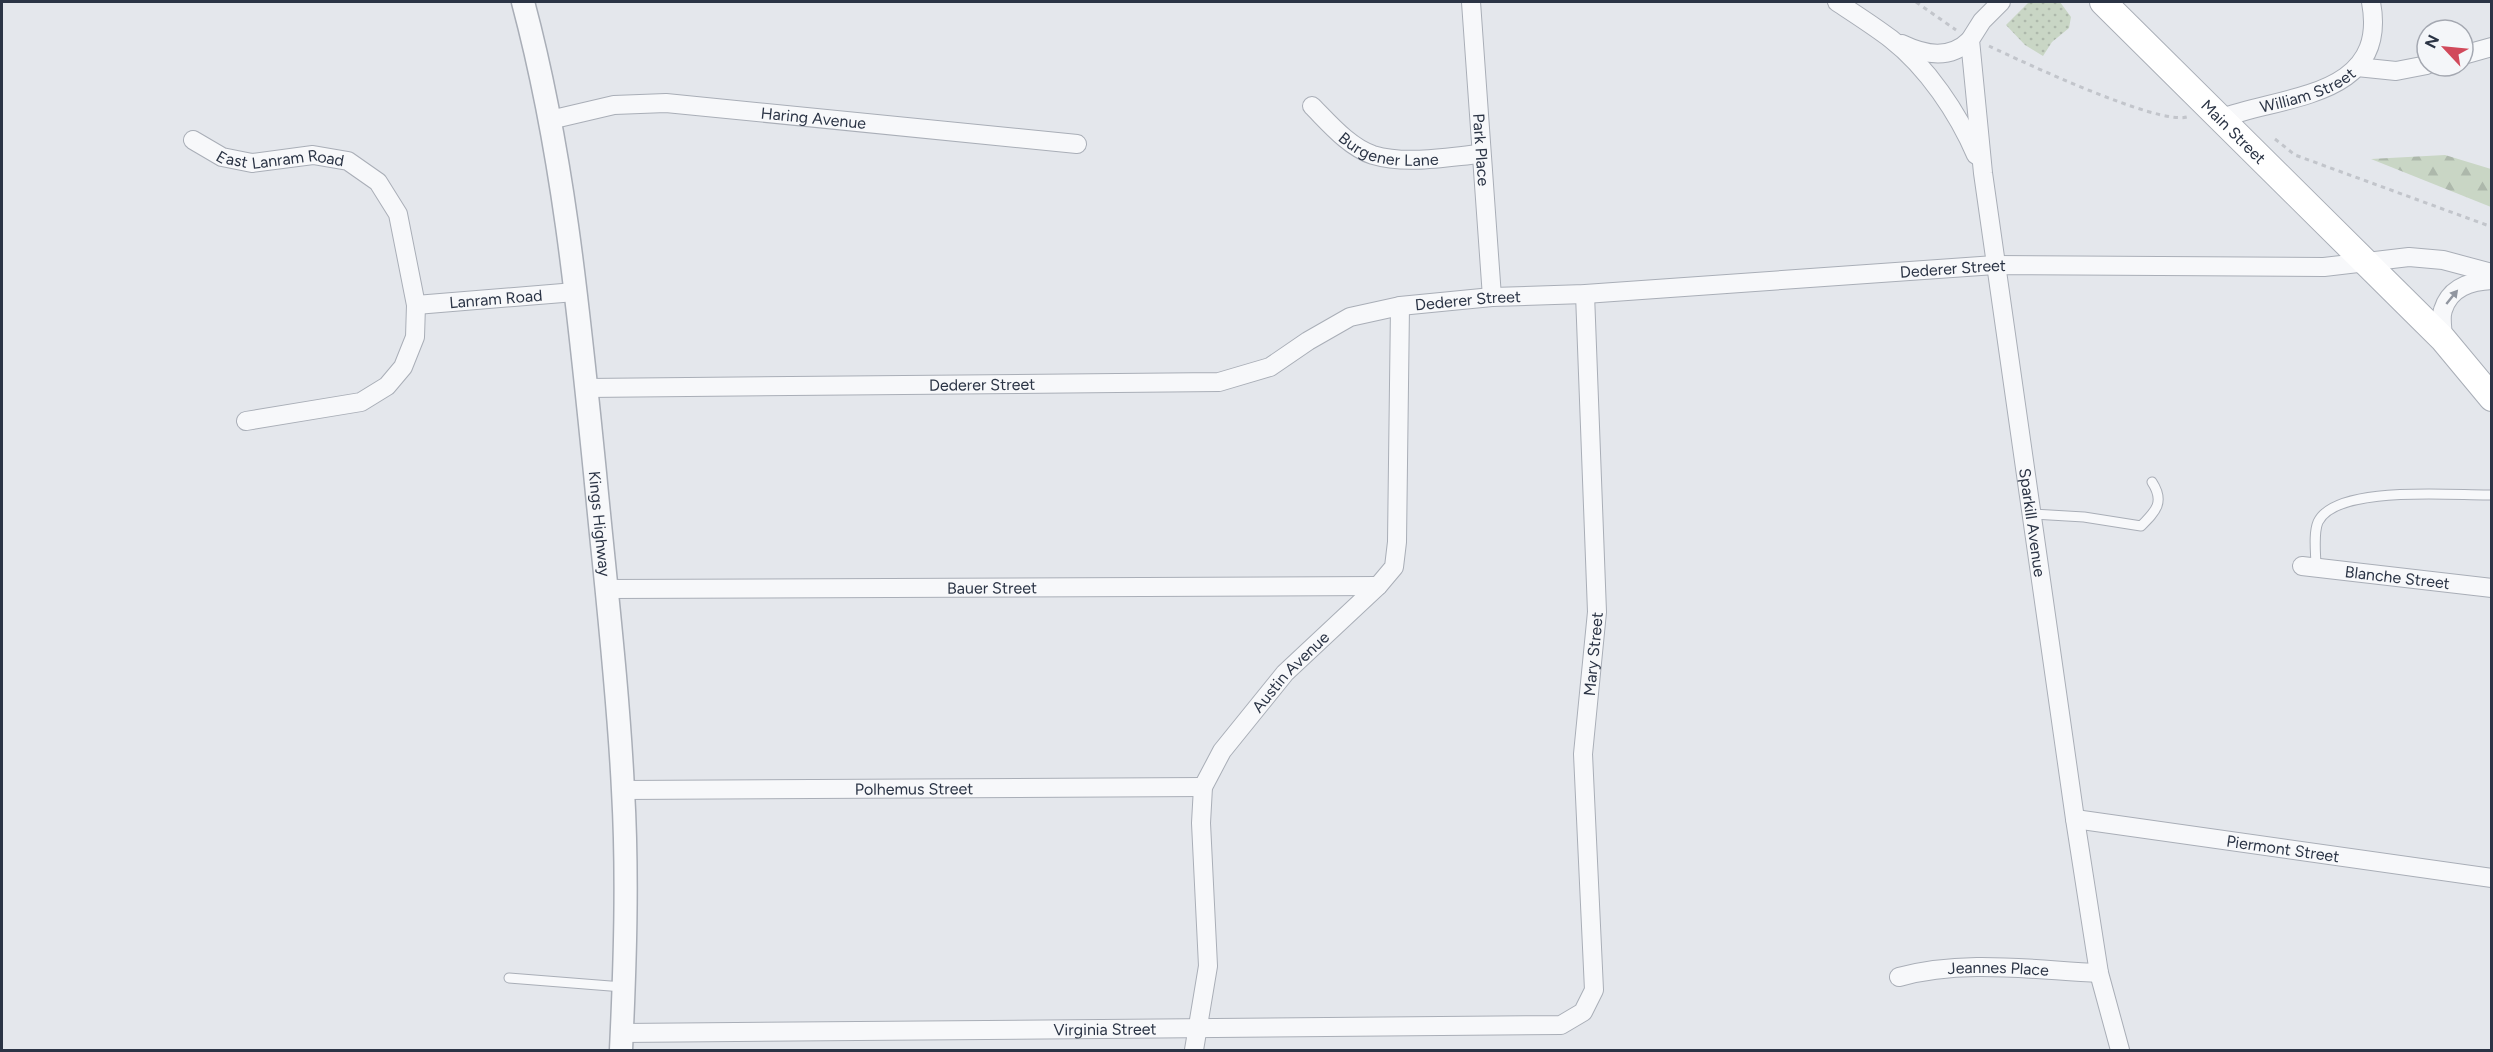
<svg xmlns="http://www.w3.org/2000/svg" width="2493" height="1052" font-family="Figtree,sans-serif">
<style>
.forest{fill:url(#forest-firs)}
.park{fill:url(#park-dots)}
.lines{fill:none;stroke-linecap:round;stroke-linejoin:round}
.service-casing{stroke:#a9aeb7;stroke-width:11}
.minor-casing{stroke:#a9aeb7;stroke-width:20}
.tertiary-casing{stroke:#a9aeb7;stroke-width:25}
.secondary-casing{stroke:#a9aeb7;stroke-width:28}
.path{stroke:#c2c5cb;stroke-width:3;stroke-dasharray:4.5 4.5;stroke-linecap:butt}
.service{stroke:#f7f8fa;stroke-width:9}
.minor{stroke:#f7f8fa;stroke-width:18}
.tertiary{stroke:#f7f8fa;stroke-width:22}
.secondary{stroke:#fff;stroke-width:26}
.oneway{fill:#9196a0}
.labels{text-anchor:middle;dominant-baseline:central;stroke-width:4.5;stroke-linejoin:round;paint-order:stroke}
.street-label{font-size:16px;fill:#2b3445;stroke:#f4f6f9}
</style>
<defs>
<pattern id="forest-firs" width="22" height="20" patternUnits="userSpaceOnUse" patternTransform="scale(1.5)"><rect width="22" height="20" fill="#c9d6c5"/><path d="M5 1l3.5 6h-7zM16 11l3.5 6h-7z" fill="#adb8ab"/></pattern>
<pattern id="park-dots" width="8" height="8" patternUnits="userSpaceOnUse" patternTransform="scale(1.5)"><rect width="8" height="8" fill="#c9d6c5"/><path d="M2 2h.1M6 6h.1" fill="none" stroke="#adb8ab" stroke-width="1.8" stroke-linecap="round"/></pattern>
</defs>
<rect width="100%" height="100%" fill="#e4e7ec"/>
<path class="forest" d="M2445,155L2491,169V207L2371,159Z"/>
<path class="park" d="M2029,2H2060L2071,17L2069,28L2052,42L2043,56L2025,45L2006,25Z"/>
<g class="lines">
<defs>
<path id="service" d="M2033,514L2084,517L2141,526C2156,511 2165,502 2152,482
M2316,568C2316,554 2313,534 2318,522C2336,484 2455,496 2492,495
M509,978L623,987"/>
<g id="minor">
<path id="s1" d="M1471,2L1492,297"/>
<path d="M1837,2C1855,14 1874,26 1891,39C1927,67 1958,113 1976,155"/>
<path id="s2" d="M2001,2L1982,21L1970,40L1983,173L2075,819L2099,973L2120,1050"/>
<path d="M1902,44C1925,55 1950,60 1970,40"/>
<path d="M2463,55L2492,47"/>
<path d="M2357,67L2396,71L2427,65"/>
<path id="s3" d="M1312,106C1329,123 1349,147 1373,155C1406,165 1447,157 1480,154"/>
<path id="s4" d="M2222,118C2284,95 2389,98 2371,2"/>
<path id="s5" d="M550,120L614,105L666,103L1077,144"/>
<path id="s6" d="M193,140L222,157L252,163L313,155L348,161L378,182L398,214L416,305L415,337L403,367L387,386L361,402L246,421"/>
<path id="s7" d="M416,305L575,292"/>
<path d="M2443,339C2443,330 2440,318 2443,310C2450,287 2471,281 2492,280"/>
<path id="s8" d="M586,388L1219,382L1270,367L1308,341L1350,317L1400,306L1492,297L1585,294L1995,265L2324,267L2409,257L2443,260L2492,273"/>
<path id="s9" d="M2302,566L2492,588"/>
<path id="s10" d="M606,589L1378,586"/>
<path id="s11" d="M623,790L1203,787"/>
<path id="s12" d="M2075,819L2492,878"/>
<path id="s13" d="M1899,977C1963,959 2033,970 2099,973"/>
<path id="s14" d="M622,1033L1561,1025L1583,1012L1594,990L1583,754L1597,612L1585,294"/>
<path id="s15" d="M1194,1050L1208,966L1201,823L1203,787L1222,751L1285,673L1378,586L1394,567L1397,542L1400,306"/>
</g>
<g id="tertiary">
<path id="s16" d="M523,2C564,155 579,315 595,473C605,579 618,685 623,790C628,877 625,964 621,1050"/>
</g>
<g id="secondary">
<path id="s17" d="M2103,2L2443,339L2492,398"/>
</g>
</defs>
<use href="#service" class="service-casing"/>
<use href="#minor" class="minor-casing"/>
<use href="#tertiary" class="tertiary-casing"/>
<use href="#secondary" class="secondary-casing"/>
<path class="path" d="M1916,2L1956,30
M1989,46C2023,62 2157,125 2187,117
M2275,139L2295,155L2492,227"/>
<use href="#service" class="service"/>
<use href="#minor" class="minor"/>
<use href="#tertiary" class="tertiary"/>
<use href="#secondary" class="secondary"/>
</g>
<defs><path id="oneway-solid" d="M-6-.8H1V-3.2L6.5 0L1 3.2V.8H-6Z" transform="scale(1.5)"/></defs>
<use class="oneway" href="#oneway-solid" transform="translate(2452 297) rotate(-51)"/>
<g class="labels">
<g class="street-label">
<text stroke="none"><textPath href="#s4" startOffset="90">William Street</textPath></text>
<text stroke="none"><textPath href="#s5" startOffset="266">Haring Avenue</textPath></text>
<text stroke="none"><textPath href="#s17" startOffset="184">Main Street</textPath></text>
<text stroke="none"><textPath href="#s3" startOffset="93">Burgener Lane</textPath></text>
<text stroke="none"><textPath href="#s1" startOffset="148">Park Place</textPath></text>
<text stroke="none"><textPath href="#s6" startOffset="93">East Lanram Road</textPath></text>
<text stroke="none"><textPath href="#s8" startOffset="1386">Dederer Street</textPath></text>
<text stroke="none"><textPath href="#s7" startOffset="80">Lanram Road</textPath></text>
<text stroke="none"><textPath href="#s8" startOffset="900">Dederer Street</textPath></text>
<text stroke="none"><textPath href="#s8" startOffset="396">Dederer Street</textPath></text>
<text stroke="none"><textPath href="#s2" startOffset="536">Sparkill Avenue</textPath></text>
<text stroke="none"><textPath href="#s16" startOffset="528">Kings Highway</textPath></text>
<text stroke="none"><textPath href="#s9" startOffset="96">Blanche Street</textPath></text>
<text stroke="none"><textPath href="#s10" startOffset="386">Bauer Street</textPath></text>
<text stroke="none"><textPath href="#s14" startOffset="1326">Mary Street</textPath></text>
<text stroke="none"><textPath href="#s15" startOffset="410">Austin Avenue</textPath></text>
<text stroke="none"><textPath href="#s11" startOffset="291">Polhemus Street</textPath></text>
<text stroke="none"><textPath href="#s12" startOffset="210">Piermont Street</textPath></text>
<text stroke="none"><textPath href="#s13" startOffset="100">Jeannes Place</textPath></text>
<text stroke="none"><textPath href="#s14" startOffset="483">Virginia Street</textPath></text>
</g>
</g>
<rect width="2493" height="1052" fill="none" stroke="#2b3445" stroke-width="6"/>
<g transform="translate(2445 48) rotate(296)"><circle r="28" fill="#f4f6f9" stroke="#a4a8b1" stroke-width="1.5"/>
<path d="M0-4.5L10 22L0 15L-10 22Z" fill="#d1495b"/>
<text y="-9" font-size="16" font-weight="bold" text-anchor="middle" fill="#2b3445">N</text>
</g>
</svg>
